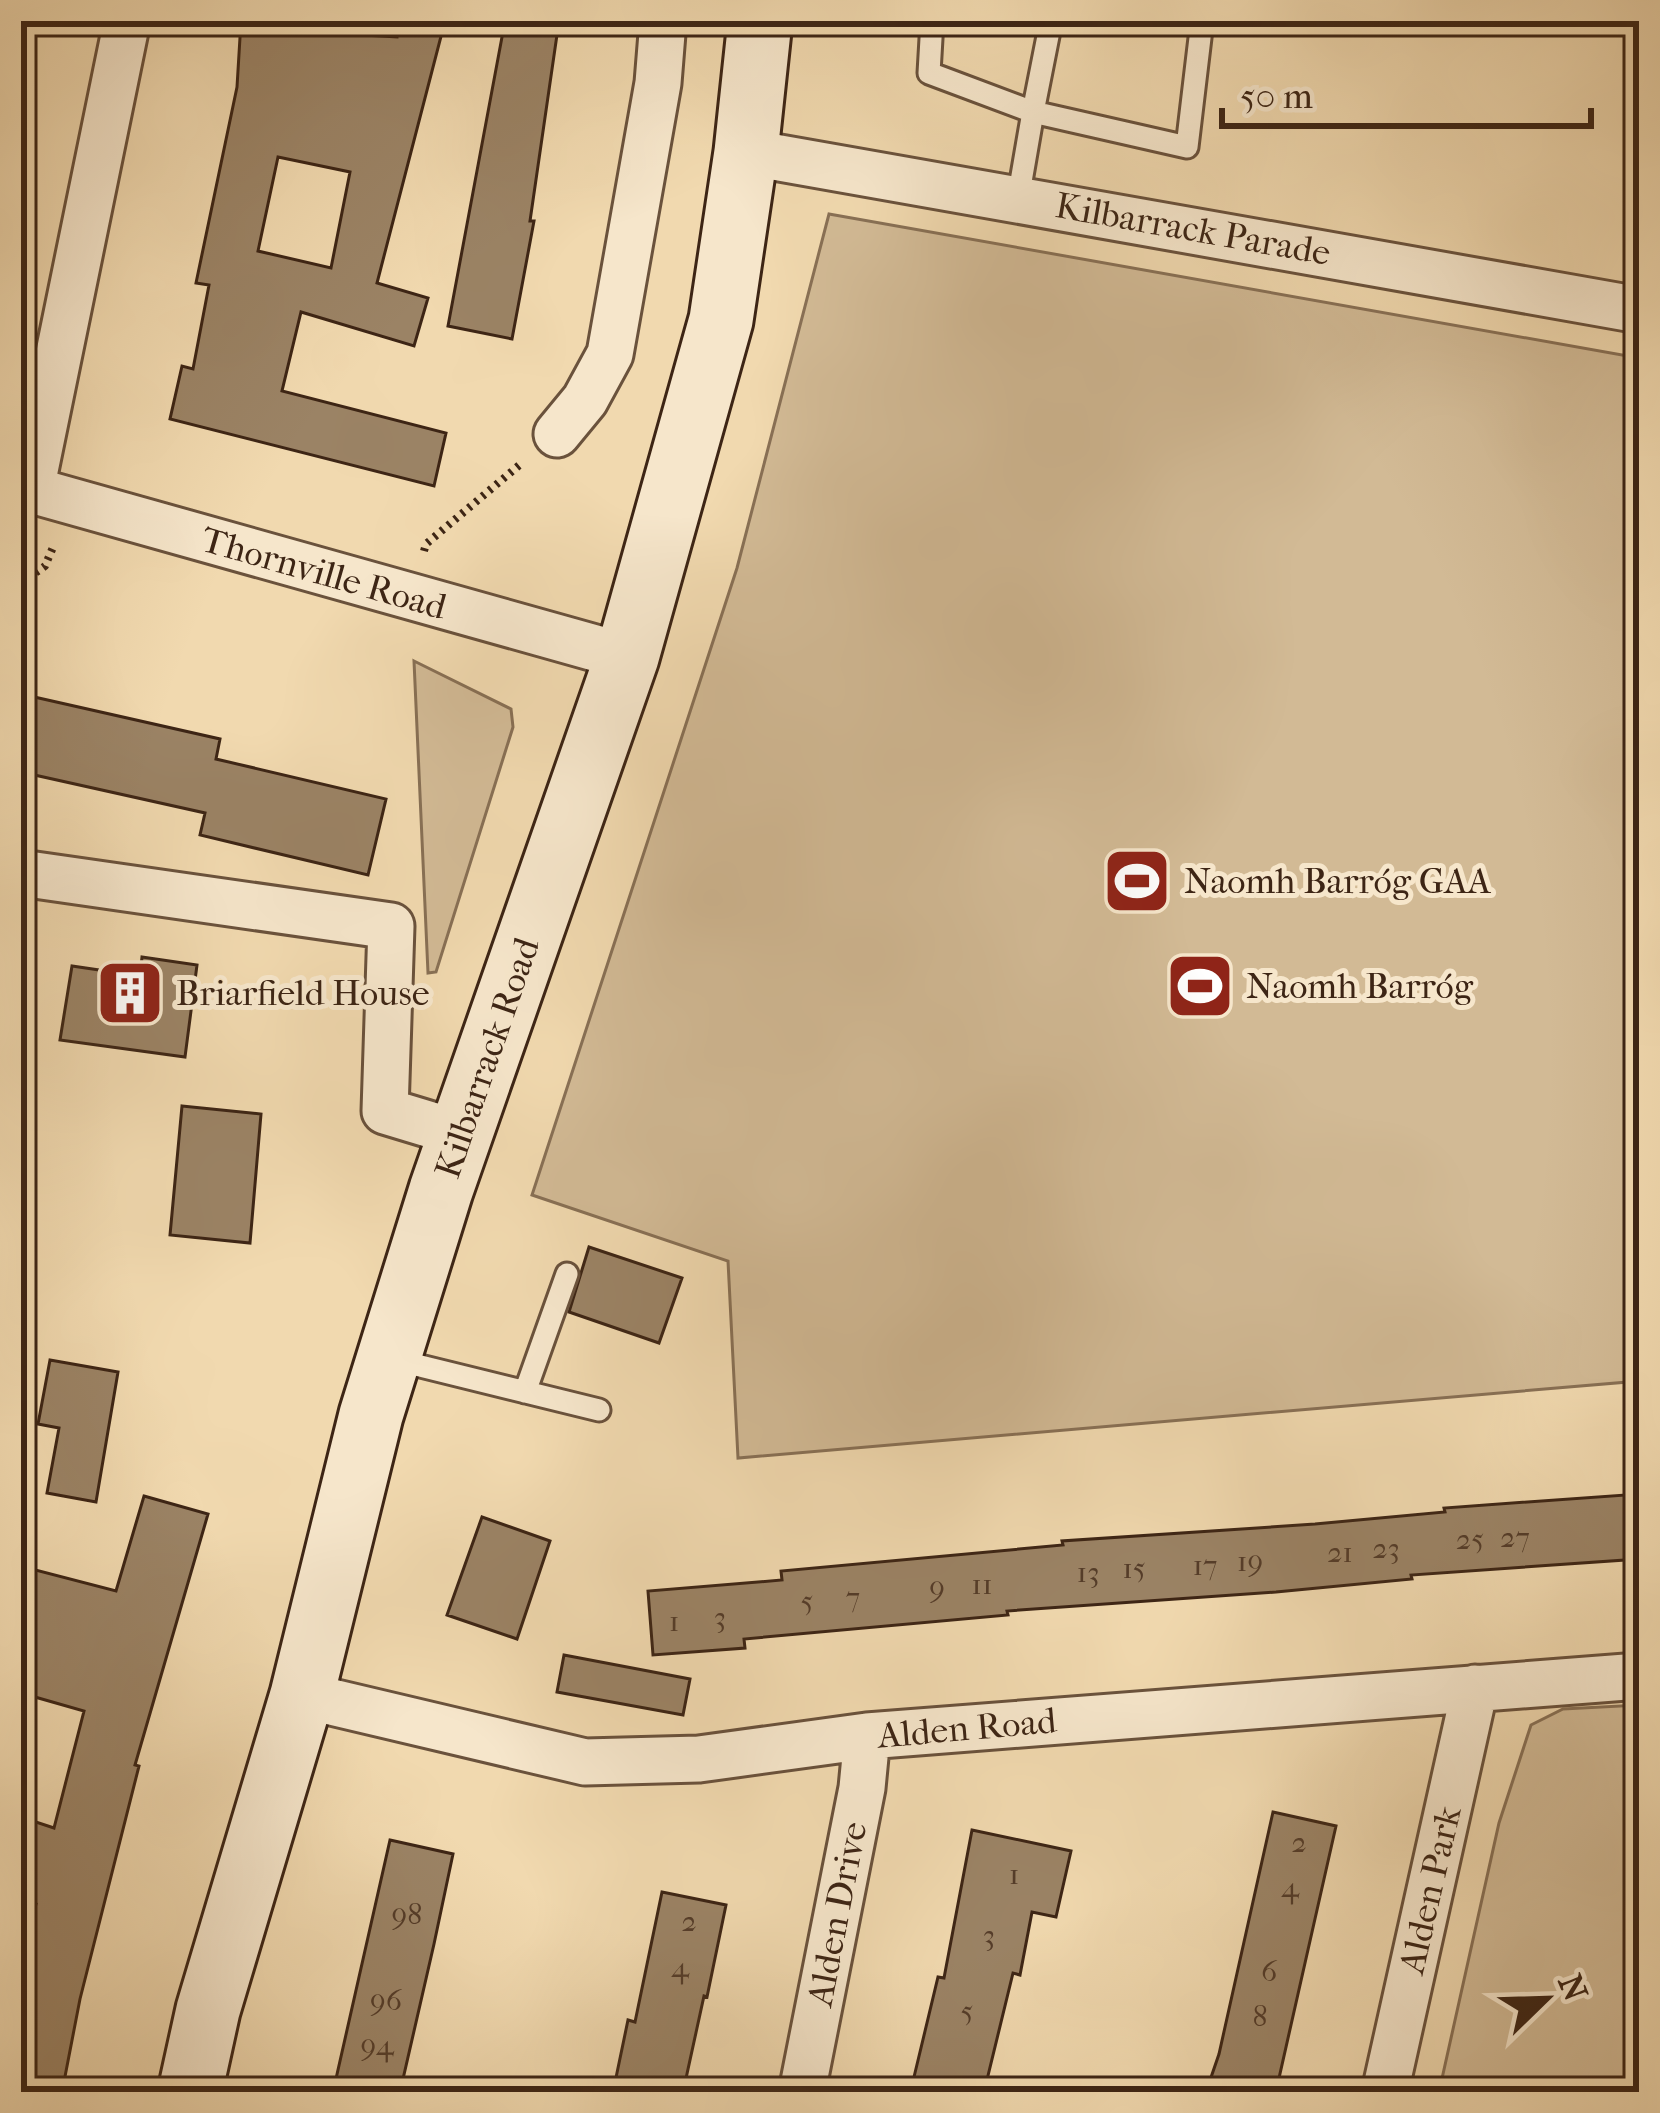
<svg xmlns="http://www.w3.org/2000/svg" width="1660" height="2113" font-family="'IM FELL French Canon',serif">
<style>
.green{fill:#d2ba95;stroke:#887055;stroke-width:3}
.building{fill:#9b8365;stroke:#3d2515;stroke-width:3;fill-rule:evenodd}
.lines{fill:none;stroke-linecap:round;stroke-linejoin:round}
.service-casing{stroke:#6a523c;stroke-width:27}
.minor-casing{stroke:#6a523c;stroke-width:51}
.secondary-casing{stroke:#3d2515;stroke-width:69}
.path{stroke:#3d2515;stroke-width:8;stroke-dasharray:3 6;stroke-linecap:butt}
.service{stroke:#f6e6cb;stroke-width:21}
.minor{stroke:#f6e6cb;stroke-width:45}
.secondary{stroke:#f6e6cb;stroke-width:63}
.labels{text-anchor:middle;dominant-baseline:central;stroke-width:10;stroke-linejoin:round;paint-order:stroke}
.number-label{font-size:30px;fill:#543c29}
.street-label{font-size:36px;fill:#3d2515;stroke:#f6e6cb}
.poi-label{font-size:36px;fill:#3d2515;stroke:#f6e6cb;text-anchor:start}
</style>
<rect width="100%" height="100%" fill="#f1d9af"/>
<filter id="stains"><feTurbulence type="fractalNoise" baseFrequency=".00167" numOctaves="4"/><feColorMatrix values="0 0 0 0 .2 0 0 0 0 .09 0 0 0 0 .02 0 0 0 .5 -.17"/></filter>
<radialGradient id="worn" r=".72"><stop offset=".6" stop-color="#630" stop-opacity="0"/><stop offset="1" stop-color="#630" stop-opacity=".3"/></radialGradient>
<path class="green" d="M829,214L1639,358V1381L738,1458L728,1261L532,1195L737,568Z
M414,661L511,709L513,727L436,972L428,973Z
M1639,1705V2092H1439L1499,1823L1531,1725L1563,1709Z"/>
<path class="building" d="M241,21H295L294,31L397,37L398,21H445L377,283L428,298L414,346L301,312L282,391L446,433L434,486L170,419L182,366L193,369L209,285L196,283L237,87ZM278,157L350,172L331,268L258,251Z
M505,21H559L530,221H534L512,339L448,326Z
M21,694L220,739L216,759L386,799L368,875L200,835L205,813L21,772Z
M142,957L197,965L185,1057L60,1040L72,966L140,976Z
M182,1106L261,1114L250,1243L170,1235Z
M589,1247L682,1278L659,1343L569,1312Z
M50,1360L118,1372L96,1502L47,1493L59,1428L38,1424Z
M1639,1494V1559L1411,1575L1412,1579L1276,1592L1007,1611L1008,1615L744,1639L745,1648L653,1655L648,1591L782,1580L781,1571L1063,1545L1062,1541L1315,1524L1445,1512L1444,1508Z
M144,1496L208,1514L135,1765L139,1766L80,1999L62,2092H21V1961L36,1904L21,1900V1817L54,1828L84,1711L21,1693V1570L27,1572L28,1568L116,1591Z
M482,1517L550,1541L517,1639L447,1615Z
M564,1655L690,1679L683,1715L557,1692Z
M1273,1812L1336,1826L1279,2078L1274,2092H1206L1219,2054Z
M972,1830L1071,1851L1056,1917L1032,1912L1020,1975L1013,1973L984,2092L914,2077L938,1977L944,1978Z
M390,1840L453,1854L434,1944L400,2092H333Z
M662,1892L726,1905L707,1997L704,1996L683,2092H613L628,2020L635,2022Z"/>
<g class="lines">
<defs>
<path id="service" d="M932,21L929,73L1033,112L1018,199
M1051,21L1033,112L1187,147L1202,21
M396,1360L599,1410
M525,1392L567,1274"/>
<path id="minor" d="M746,152L1639,310
M557,434L585,400L610,354L658,83L663,21
M21,487L627,657
M31,490L127,21
M21,873L391,926L385,1111L461,1134
M302,1695L585,1762L699,1759L867,1736L1639,1676
M802,2092L862,1788L867,1736
M1385,2092L1475,1688"/>
<path id="secondary" d="M190,2092L208,2010L302,1695L371,1415L441,1190L627,657L721,320L746,152L760,21"/>
</defs>
<use href="#service" class="service-casing"/>
<use href="#minor" class="minor-casing"/>
<use href="#secondary" class="secondary-casing"/>
<path class="path" d="M424,551L426,544L523,462
M21,583L45,566L54,545"/>
<use href="#service" class="service"/>
<use href="#minor" class="minor"/>
<use href="#secondary" class="secondary"/>
</g>
<defs>
<symbol id="stadium-square" viewBox="-11 -11 22 22"><rect x="-9" y="-9" width="18" height="18" rx="4" fill="#8f2418" stroke="#f6e6cb"/><path d="M0-5a6.5 5 0 1 0 0 10a6.5 5 0 1 0 0-10ZM-3.5-1.8h7v3.6h-7Z" fill="#fff"/></symbol>
<symbol id="building-square" viewBox="-11 -11 22 22"><rect x="-9" y="-9" width="18" height="18" rx="4" fill="#8f2418" stroke="#f6e6cb"/><path d="M-4-6H4V6H1V3H-1V6H-4ZM-2.5-4.3h1.7v1.8h-1.7ZM.8-4.3h1.7v1.8H.8ZM-2.5-1h1.7V.8h-1.7ZM.8-1h1.7V.8H.8Z" fill="#fff"/></symbol>
</defs>
<g fill-rule="evenodd">
<use href="#stadium-square" x="1099" y="843" width="76" height="76"/>
<use href="#stadium-square" x="1162" y="948" width="76" height="76"/>
<use href="#building-square" x="92" y="955" width="76" height="76"/>
</g>
<g class="labels">
<g class="number-label">
<text x="1515" y="1537">27</text>
<text x="1470" y="1539">25</text>
<text x="1386" y="1548">23</text>
<text x="1340" y="1552">21</text>
<text x="1250" y="1561">19</text>
<text x="1205" y="1565">17</text>
<text x="1134" y="1568">15</text>
<text x="1088" y="1572">13</text>
<text x="982" y="1584">11</text>
<text x="937" y="1587">9</text>
<text x="853" y="1597">7</text>
<text x="807" y="1601">5</text>
<text x="720" y="1617">3</text>
<text x="674" y="1621">1</text>
<text x="1299" y="1842">2</text>
<text x="1014" y="1874">1</text>
<text x="1290" y="1887">4</text>
<text x="407" y="1914">98</text>
<text x="689" y="1921">2</text>
<text x="989" y="1935">3</text>
<text x="680" y="1967">4</text>
<text x="1269" y="1971">6</text>
<text x="386" y="2000">96</text>
<text x="967" y="2011">5</text>
<text x="1260" y="2016">8</text>
<text x="377" y="2045">94</text>
</g>
<g class="street-label">
<text transform="translate(1193 229) rotate(10)">Kilbarrack Parade</text>
<text transform="translate(324 573) rotate(16)">Thornville Road</text>
<text transform="translate(487 1058) rotate(-71)">Kilbarrack Road</text>
<text transform="translate(967 1728) rotate(-5)">Alden Road</text>
<text transform="translate(1430 1890) rotate(-77)">Alden Park</text>
<text transform="translate(837 1914) rotate(-79)">Alden Drive</text>
</g>
<g class="poi-label">
<text x="1184" y="881">Naomh Barróg GAA</text>
<text x="1246" y="986">Naomh Barróg</text>
<text x="176" y="993">Briarfield House</text>
</g>
</g>
<rect width="1660" height="2113" fill="none" stroke="#f1d9af" stroke-width="72"/>
<rect x="24" y="24" width="1612" height="2065" fill="none" stroke="#3d2515" stroke-width="6"/>
<rect x="36" y="36" width="1588" height="2041" fill="none" stroke="#3d2515" stroke-width="3"/>
<g transform="translate(1546 1999) rotate(67)" stroke="#f6e6cb" stroke-width="9" paint-order="stroke">
<path d="M0-9L21 45L0 30L-21 45Z" fill="#3d2515"/>
<text y="-18" font-size="33" font-weight="bold" text-anchor="middle" fill="#3d2515">N</text>
</g>
<path d="M1222 108v18h369v-18" fill="none" stroke="#3d2515" stroke-width="6"/>
<text x="1240" y="108" font-size="36" fill="#3d2515" stroke="#f6e6cb" stroke-width="9" paint-order="stroke">50 m</text>
<rect width="100%" height="100%" filter="url(#stains)"/>
<rect width="100%" height="100%" fill="url(#worn)"/>
</svg>
